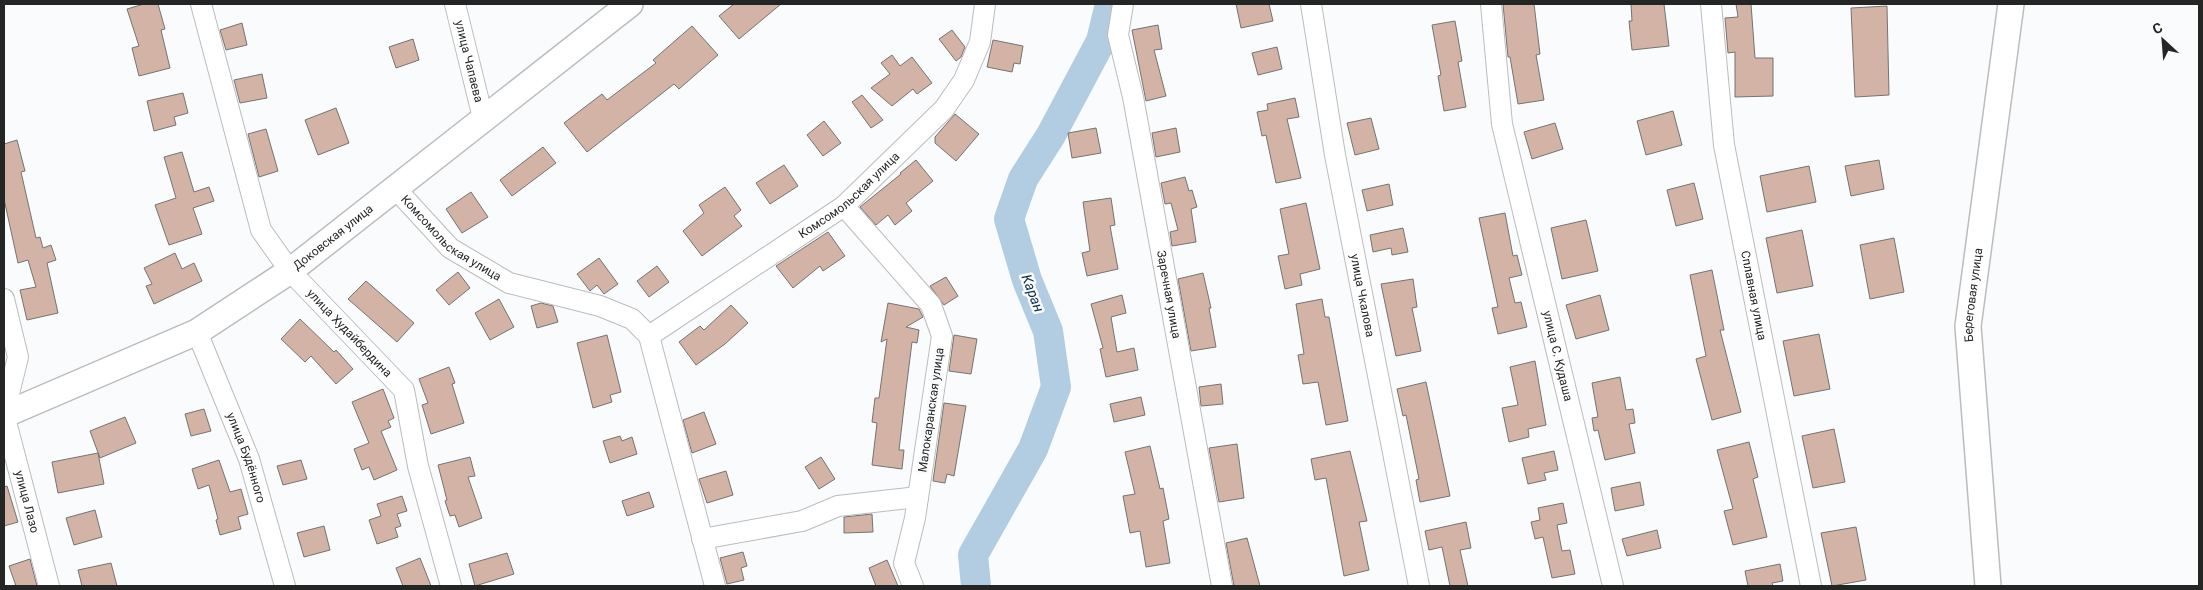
<svg xmlns="http://www.w3.org/2000/svg" width="2203" height="590" font-family="Roboto,sans-serif">
<style>
.lines{fill:none;stroke-linecap:round;stroke-linejoin:round}
.river{stroke:#b2cde1;stroke-width:30}
.building{fill:#d2b3a6;stroke:#757372}
.minor-casing{stroke:#bbbcbe;stroke-width:22}
.major-casing{stroke:#bbbcbe;stroke-width:28}
.minor{stroke:#fff;stroke-width:20}
.major{stroke:#fff;stroke-width:25}
.labels{text-anchor:middle;dominant-baseline:central;stroke-width:5;stroke-linejoin:round;paint-order:stroke}
.street-label{font-size:12px;fill:#242525;stroke:#fafbfd}
.water-label{font-size:14px;font-style:italic;fill:#092e44;stroke:#fafbfd}
</style>
<rect width="100%" height="100%" fill="#fafbfd"/>
<g class="lines">
<path class="river" d="M976,586L973,555L1033,449L1056,387L1048,331L1027,280L1009,219L1023,179L1051,135L1101,41L1110,4"/>
</g>
<path class="building" d="M144,4H158L165,29L161,30L170,68L139,76L132,48L139,46L127,9Z
M734,4H781L739,39L719,16Z
M1236,4H1269L1273,21L1241,28Z
M1503,4H1534L1540,54L1536,55L1544,100L1518,104L1510,57H1508Z
M1631,4H1664L1669,46L1632,50L1629,21H1632Z
M1736,4H1751L1755,58H1773V96L1735,97V52L1728,53L1725,18L1738,17Z
M1887,6L1889,95L1855,97L1851,8Z
M1455,21L1462,61L1458,62L1466,107L1444,111L1438,76L1441,75L1432,25Z
M242,23L247,45L226,50L220,30Z
M1158,25L1162,49L1154,50L1166,96L1146,101L1132,30Z
M692,26L718,55L679,89L674,84L587,152L564,123L602,94L607,100L656,63L653,60Z
M952,30L965,47L961,57L956,61L939,39Z
M413,39L419,60L396,68L389,47Z
M993,40L1023,46L1020,64L1014,63L1012,72L987,67Z
M1277,47L1282,69L1258,75L1252,53Z
M892,55L900,66L912,57L932,83L917,94L913,89L892,106L871,88L890,74L881,63Z
M262,74L267,98L240,103L234,80Z
M183,93L188,113L174,117L176,125L154,131L147,101Z
M862,95L883,120L871,128L852,102Z
M1295,98L1299,117L1287,119L1301,178L1276,183L1266,135L1262,136L1257,112L1268,110L1267,104Z
M336,108L349,143L318,155L305,120Z
M1673,111L1682,145L1646,155L1637,121Z
M955,114L979,134L956,161L935,143V137Z
M1371,118L1379,149L1355,155L1347,123Z
M824,121L841,143L823,156L807,135Z
M1555,123L1563,149L1532,159L1524,132Z
M1096,128L1101,153L1072,158L1068,133Z
M1176,128L1180,152L1156,157L1152,133Z
M266,129L278,171L259,177L248,134Z
M17,140L25,171L21,172L36,238L40,237L43,248L51,245L56,260L47,263L58,313L27,320L20,290L36,287L28,260L18,263L4,199V144Z
M543,147L556,163L512,196L500,180Z
M182,152L194,192L209,187L214,201L193,208L202,234L169,245L155,205L176,198L164,157Z
M916,160L933,181L906,203L912,211L895,225L888,215L876,225L860,207L901,174L900,173Z
M1879,160L1884,189L1851,196L1845,166Z
M784,165L798,186L770,204L756,183Z
M1809,166L1816,202L1767,212L1760,176Z
M1185,177L1189,191L1192,190L1197,207L1191,209L1196,242L1172,246L1170,232L1178,230L1171,203L1165,204L1161,183Z
M1694,183L1703,219L1676,226L1667,190Z
M1389,184L1393,205L1367,211L1362,190Z
M725,187L741,210L734,216L742,226L702,256L683,231L704,213L699,205Z
M471,192L488,217L462,233L446,209Z
M1111,198L1115,225L1110,226L1118,269L1087,276L1082,253L1090,251L1083,202Z
M1306,203L1320,269L1300,274L1302,285L1285,289L1278,256L1289,254L1280,209Z
M1505,213L1513,256L1517,255L1522,275L1509,278L1515,303L1521,302L1527,327L1498,334L1492,308L1498,307L1479,218Z
M1586,220L1598,271L1562,279L1551,228Z
M1403,228L1408,252L1392,255L1391,248L1373,252L1370,235Z
M1802,230L1813,286L1777,293L1766,238Z
M828,232L845,256L823,271L820,266L793,288L776,266Z
M1894,238L1904,292L1870,299L1860,245Z
M175,253L182,269L194,263L202,281L154,304L146,286L152,284L144,268Z
M599,258L618,284L604,294L597,285L590,291L577,274Z
M657,266L669,282L649,297L637,281Z
M1712,270L1724,330H1720L1741,412L1712,420L1696,359L1706,356L1690,275Z
M458,272L470,288L449,305L436,290Z
M1203,273L1211,308H1209L1216,347L1191,351L1178,279Z
M946,277L958,296L944,305L930,286Z
M1413,279L1417,307L1412,308L1421,351L1396,356L1381,284Z
M366,281L414,323L397,342L348,299Z
M1122,295L1126,313L1111,317L1117,352L1134,348L1138,370L1106,377L1100,349L1103,348L1091,304Z
M1600,295L1609,330L1576,339L1566,305Z
M499,299L514,327L490,340L475,313Z
M1322,299L1325,317H1329L1348,421L1326,425L1318,382L1303,384L1298,355L1304,354L1296,304Z
M541,303L553,306L558,322L537,328L531,306Z
M888,303L919,309L923,317L906,327L919,330L917,343L912,342L906,390L899,450H904L902,469L872,465L877,423L872,422L875,398H879L887,339L881,342Z
M731,305L748,323L725,344L696,365L679,342L700,326L704,330Z
M300,319L334,352L336,350L353,369L336,384L311,356L305,362L281,339Z
M1819,334L1830,389L1794,396L1783,341Z
M607,335L621,392L610,395L612,402L593,408L577,343Z
M954,335L977,339L971,374L949,371Z
M1535,361L1546,425L1528,429L1529,437L1509,442L1502,408L1518,405L1510,367Z
M449,367L455,383L452,384L464,423L431,434L422,405L428,403L419,379Z
M1620,377L1626,410L1633,409L1635,423L1629,424L1635,453L1605,460L1598,430L1594,431L1592,418L1598,417L1592,383Z
M1426,382L1450,496L1420,502L1416,480L1419,479L1406,415L1403,416L1397,389Z
M1221,384L1223,404L1201,406L1199,387Z
M383,389L394,418L388,421L391,427L381,431L397,470L374,480L369,467L362,470L354,449L369,443L352,402Z
M1141,397L1145,415L1114,422L1110,404Z
M944,403L966,406L954,476L947,474L945,483L933,481Z
M204,409L211,431L191,436L185,414Z
M704,412L716,444L692,453L683,420Z
M125,417L136,443L100,458L90,431Z
M1834,429L1845,482L1813,488L1802,436Z
M620,436L622,441L632,437L637,454L610,463L603,441Z
M1749,442L1758,477L1753,479L1767,537L1733,545L1724,511L1733,509L1717,450Z
M1237,444L1244,498L1219,502L1209,448Z
M1150,446L1160,489L1163,488L1169,519L1163,521L1170,563L1146,567L1140,531L1130,533L1123,496L1135,494L1125,452Z
M1350,451L1367,521L1359,522L1369,570L1344,576L1326,478L1315,480L1311,459Z
M1554,451L1558,470L1544,473L1546,480L1528,484L1522,458Z
M98,453L104,484L58,493L52,462Z
M470,457L475,476L468,477L482,518L459,527L455,515L450,516L445,501L447,500L438,465Z
M821,457L835,479L819,489L805,467Z
M219,460L230,492L241,489L248,514L238,517L241,529L220,535L216,520L218,519L209,485L198,489L192,469Z
M301,460L307,479L283,485L277,466Z
M726,471L733,495L707,503L699,479Z
M1640,482L1644,505L1615,511L1611,488Z
M7,486L18,522L4,526V487Z
M649,492L654,507L627,516L622,501Z
M402,496L407,511L397,514L401,526L395,528L398,537L377,544L369,520L381,516L377,504Z
M1563,503L1567,523L1557,525L1562,551L1570,550L1575,574L1552,578L1543,537L1535,539L1531,522L1540,520L1538,508Z
M95,510L102,537L74,545L66,518Z
M872,514L873,532L844,533V517Z
M1466,522L1471,548L1460,550L1468,586H1450L1442,547L1429,550L1425,531Z
M324,526L330,550L304,557L297,533Z
M1856,527L1866,580L1832,586L1821,533Z
M1657,530L1661,548L1627,556L1622,539Z
M1247,538L1260,586H1234L1226,543Z
M743,552L747,566L741,568L744,580L727,584L720,558Z
M507,553L514,574L475,586L469,564Z
M420,558L431,586H403L396,568Z
M30,559L37,586H16L9,566Z
M887,560L898,586H876L869,568Z
M111,563L117,586H82L78,570Z
M1780,564L1783,581L1772,583L1773,586H1748L1745,571Z"/>
<g class="lines">
<defs>
<g id="minor">
<path id="s1" d="M201,4L261,230L290,271L404,390L418,466L451,586"/>
<path id="s2" d="M455,4L483,118"/>
<path id="s3" d="M1123,4L1118,35L1133,97L1222,586"/>
<path id="s4" d="M1311,4L1335,155L1419,586"/>
<path id="s5" d="M1491,4L1502,124L1613,586"/>
<path id="s6" d="M1711,4L1724,145L1811,586"/>
<path id="s7" d="M395,188L450,248L509,283L600,306L632,319L649,336L715,586"/>
<path d="M844,206L931,305L942,336L915,518L904,563L913,586"/>
<path id="s8" d="M4,299L18,357L4,414L49,586"/>
<path id="s9" d="M197,332L249,459L285,586"/>
<path id="s10" d="M649,336L844,206L944,109L964,80L980,42L985,4"/>
<path d="M702,539L802,521L838,506L918,497"/>
</g>
<g id="major">
<path id="s11" d="M4,415L197,332L290,271L630,4"/>
<path id="s12" d="M1988,586L1968,326L2011,4"/>
</g>
</defs>
<use href="#minor" class="minor-casing"/>
<use href="#major" class="major-casing"/>
<use href="#minor" class="minor"/>
<use href="#major" class="major"/>
</g>
<g class="labels">
<g class="street-label">
<text stroke="none"><textPath href="#s2" startOffset="59">улица Чапаева</textPath></text>
<text stroke="none"><textPath href="#s10" startOffset="245">Комсомольская улица</textPath></text>
<text stroke="none"><textPath href="#s11" startOffset="376">Доковская улица</textPath></text>
<text stroke="none"><textPath href="#s7" startOffset="76">Комсомольская улица</textPath></text>
<text stroke="none"><textPath href="#s12" startOffset="292">Береговая улица</textPath></text>
<text stroke="none"><textPath href="#s3" startOffset="296">Заречная улица</textPath></text>
<text stroke="none"><textPath href="#s4" startOffset="296">улица Чкалова</textPath></text>
<text stroke="none"><textPath href="#s6" startOffset="295">Сплавная улица</textPath></text>
<text stroke="none"><textPath href="#s1" startOffset="370">улица Худайбердина</textPath></text>
<text stroke="none"><textPath href="#s5" startOffset="359">улица С. Кудаша</textPath></text>
<text transform="translate(931 410) rotate(-82)">Малокаранская улица</text>
<text stroke="none"><textPath href="#s9" startOffset="135">улица Будённого</textPath></text>
<text stroke="none"><textPath href="#s8" startOffset="209">улица Лазо</textPath></text>
</g>
<g class="water-label">
<text transform="translate(1033 293) rotate(69)">Каран</text>
</g>
</g>
<rect width="2203" height="590" fill="none" stroke="#242525" stroke-width="10"/>
<g transform="translate(2163 40) rotate(334)" stroke="#fafbfd" stroke-width="4" paint-order="stroke">
<path d="M0-4L9 19L0 12L-9 19Z" fill="#242525"/>
<text y="-8" font-size="14" font-weight="bold" text-anchor="middle" fill="#242525">С</text>
</g>
</svg>
